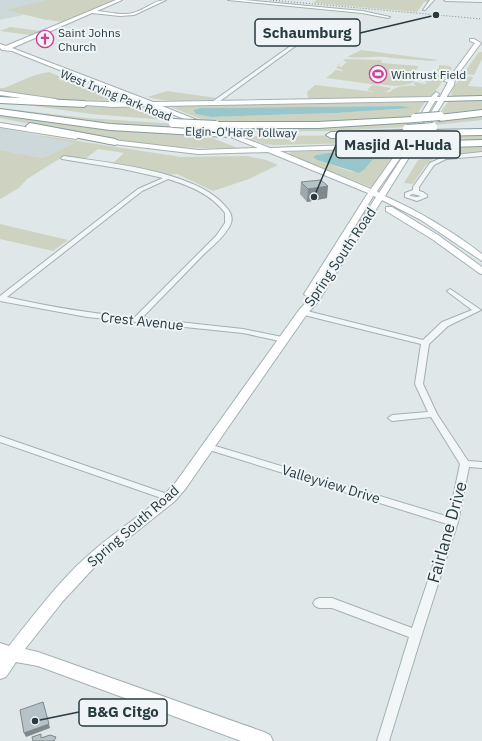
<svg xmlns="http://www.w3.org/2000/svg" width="482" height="741" font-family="'IBM Plex Sans',sans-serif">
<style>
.built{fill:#cdd8db}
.green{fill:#cdd3c0;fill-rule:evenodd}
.water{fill:#99c6ca}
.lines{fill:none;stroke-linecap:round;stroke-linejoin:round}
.street-casing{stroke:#a4b0b3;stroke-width:2}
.secondary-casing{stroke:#a4b0b3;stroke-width:2}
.highway-casing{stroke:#869ba0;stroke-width:2}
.street{fill:#f2f6f7;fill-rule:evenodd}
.secondary{fill:#fff;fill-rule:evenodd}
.highway{fill:#fff;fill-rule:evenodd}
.rail{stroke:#788e93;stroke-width:1;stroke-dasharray:1 2;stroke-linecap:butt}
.highway-bridge-casing{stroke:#869ba0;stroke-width:10;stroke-linecap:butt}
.highway-bridge{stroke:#fff;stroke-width:8}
.wall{fill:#9da8aa}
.shaded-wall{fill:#7f888b}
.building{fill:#b6c3c6;stroke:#7f888b}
.labels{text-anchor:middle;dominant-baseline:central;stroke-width:4;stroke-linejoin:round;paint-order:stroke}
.far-poi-label{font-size:12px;fill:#273b41;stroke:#eff5f6;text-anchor:start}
.far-street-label{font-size:12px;fill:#273b41;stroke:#eff5f6}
.street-label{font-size:14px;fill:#273b41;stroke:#eff5f6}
.near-street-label{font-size:17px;fill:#273b41;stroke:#eff5f6}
.leader{fill:none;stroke:#273b41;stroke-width:1.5}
.callout-dot{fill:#273b41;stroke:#eff5f6;stroke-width:1.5}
.callout{fill:#eff5f6;stroke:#273b41;stroke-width:1.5}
.callout-label{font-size:15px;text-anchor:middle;font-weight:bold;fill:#273b41}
</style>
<rect width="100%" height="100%" fill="#dfe7e9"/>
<path class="built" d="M0,0H114L59,21L11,10L24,15L0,20Z
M0,128L39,135L42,137L74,143L43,158L0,150Z"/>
<path class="green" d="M48,0H115L64,22L48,20L60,17L46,20L6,10Z
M317,0H432L430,2H424L417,12L313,3Z
M10,27L41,31L30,35L0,31Z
M361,50L438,60L433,61L391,58C379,55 362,59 347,57Z
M479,52H482V59L474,75L463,74Z
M345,59L381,60L382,63L418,66L419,67L409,76L417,78L415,79L417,80C405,88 394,86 380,84L379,85L326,78L336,70L342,71L343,70L336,68L343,61L339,66L341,67L347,62L343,61Z
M439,65L449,66L452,68L434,93L427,98H308L307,92L315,85L375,92L367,90L372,85L391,88L388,91L384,92H390C394,86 408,85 415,86L416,85L413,84L415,82L425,84L427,82L423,81H426L425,80L433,72H435L439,68Z
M49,72L119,101L66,100L0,91V88H4L35,75Z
M462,76L473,77L468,86L482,87V96L460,97L451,95L454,86Z
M167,91L217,98L213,100C191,100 168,103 147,97Z
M482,100V109L439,114L448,102Z
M0,101L78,106L132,107L166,120L91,114Z
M425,102L415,117L313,123H211L166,105ZM401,106L410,108L336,113L211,117L196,114L193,110L199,108H208Z
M0,108L86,118L177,124L192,131L96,123L0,110Z
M0,115L88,127L201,134L238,148C157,151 79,134 0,118Z
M482,115V120L434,125L438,119Z
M412,122L408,127L330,131L234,132L220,126Z
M482,134V141L424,143L429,135Z
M39,135L181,157L247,156L266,160L278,165L249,179L213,191L177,174L167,175L112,164L124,153L98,149L84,160L64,156L27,179L19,188L0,199V150L43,158L74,143L42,137Z
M403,135L399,142L274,145L264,144L244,136Z
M482,146V151L439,156L434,158L426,157L429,151Z
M389,148L396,151L373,186L371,187L288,155L291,152ZM328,153H371L377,154L365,169L352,172L317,160L313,157L316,155Z
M423,159H433L425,166L413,184L404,183L418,160Z
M0,224L68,240L53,251L0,239Z"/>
<path class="water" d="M401,106L411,108L336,113L211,117L196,114L193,110L200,108H208Z
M328,153H371L377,154L365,169L359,173L317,160L313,157L316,155Z"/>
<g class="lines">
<defs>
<path id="street" d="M430,0H434L425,10H423Z
M444,0H482V2L446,1Z
M320,25L323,26L216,104H212V102Z
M482,152V156L446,159L434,165L419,187V191L423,192L427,195V197L417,201L405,197V193L413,190V187L430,163L445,156ZM413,194L421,196L417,197L410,196V195Z
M64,156C109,163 197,171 226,207C230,211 233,217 231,223C228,233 211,248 203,255C183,276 162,297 142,318L243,329L287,338L288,340L287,342H284L243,333L87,317L0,301V296L138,189L163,178L123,169L62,159L61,158ZM168,179C190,186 211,194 225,213V223L216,236L134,318C91,313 49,307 7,297L142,191Z
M450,289L481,310L448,326L429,344L423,384L437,414L468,461L482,462V468L469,467L458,522L422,634L389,741H377L409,637L332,608H319L315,606L313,603L315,600L319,598H332L412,628L447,524L206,449L204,447L206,445H212L449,517L460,464L431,417L392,421L388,418L392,415L428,412L415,384L421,344L300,314L299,312L303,310L423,340L442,322L472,310L448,292L447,291Z
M0,436L173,496L175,498L173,500L170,502L167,500L0,442Z"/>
<path id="secondary" d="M116,0H122L97,11C109,12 122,16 133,13C145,10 154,0 166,0L134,15L120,16L92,13L12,48L153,102L431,97L436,92L439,94L437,97H440L448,82L444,81L450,77L475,43L470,41V39H474L481,43L455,78L454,85L385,196C420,212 452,231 482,254V261L421,220L382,200L318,302L307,314L186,488L175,501L101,560L63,601L25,649L38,652L264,732L270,735L273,741H241L38,666L16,662L6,677L0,679V643L9,646C34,615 62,577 92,552C119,528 152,510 176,482L299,310L312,296H306L304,294L368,193L268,152L198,154L105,143L102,141L105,139L198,150L258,148L221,133L220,132L223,130L270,148L403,143L429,101L162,106L207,124V126L205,127L151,106L113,107L71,104V102L73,101L142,103L12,51L2,50L0,48V44L6,46ZM435,101H438L412,143H410ZM408,147H409L379,193L377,191ZM400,148L371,189L280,151ZM373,196L376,197L320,284L372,198Z
M228,0H244L362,11L390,17L388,18L362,13Z
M0,91L56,99L59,101L56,103L0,95Z
M0,123L76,135L79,137L76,139L0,127Z
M386,207H392L438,235L482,267V274L479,273L432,239L386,211Z"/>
<path id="highway" d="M482,96V100L442,101L438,99L442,97Z
M0,97L84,101L88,104L84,107L0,103Z
M0,109L110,124L196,129L201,132L196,135L110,130L0,115Z
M482,110V116L439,121L435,118L439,115Z
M413,117L417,120L416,122L318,128H216L212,125L216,122H318Z
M30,123L115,139L120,142L115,145L27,128L26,126Z
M482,129V135L430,136L425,133L430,130Z
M405,130L408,131L410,133L408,135L331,138L326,135L331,132Z
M482,140V146L414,148L409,145L414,142Z"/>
</defs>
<use href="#street" class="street-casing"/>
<use href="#secondary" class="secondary-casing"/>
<use href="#highway" class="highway-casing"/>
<use href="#street" class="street"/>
<use href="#secondary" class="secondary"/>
<use href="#highway" class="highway"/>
<path class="rail" d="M270,0L482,19"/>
<defs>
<path id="highway-bridge" d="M415,118L440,116
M173,123L216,125
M407,129L433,127
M203,132L238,133"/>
</defs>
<use href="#highway-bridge" class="highway-bridge-casing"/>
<use href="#highway-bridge" class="highway-bridge"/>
</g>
<path class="wall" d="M301,182L327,198L307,202L300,194Z"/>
<path class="shaded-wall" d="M328,186L327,198L307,202L308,189Z
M43,702L50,728L26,737L24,733Z"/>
<path class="building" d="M321,180L328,186L308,189L301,182Z
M43,702L49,724L24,733L20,710Z
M41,734V738L50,735L56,737L54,741H33L32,737Z"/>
<defs>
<symbol id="church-ring" viewBox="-11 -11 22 22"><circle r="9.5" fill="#eff5f6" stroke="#d24095" stroke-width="1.5"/><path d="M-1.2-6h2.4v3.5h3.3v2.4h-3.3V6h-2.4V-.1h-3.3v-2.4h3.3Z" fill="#d24095"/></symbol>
<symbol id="stadium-ring" viewBox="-11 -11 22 22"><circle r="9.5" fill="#eff5f6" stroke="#d24095" stroke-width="1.5"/><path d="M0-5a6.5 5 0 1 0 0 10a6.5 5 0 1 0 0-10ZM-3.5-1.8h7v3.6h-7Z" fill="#d24095"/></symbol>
</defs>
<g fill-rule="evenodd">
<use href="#church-ring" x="35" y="29" width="20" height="20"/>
<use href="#stadium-ring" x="368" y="64" width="20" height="20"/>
</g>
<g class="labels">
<g class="far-poi-label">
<text x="58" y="32">Saint Johns<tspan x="58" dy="14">Church</tspan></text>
<text x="391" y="74">Wintrust Field</text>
</g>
<g class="far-street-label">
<text transform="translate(116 95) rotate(22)">West Irving Park Road</text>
<text transform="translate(241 132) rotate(1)">Elgin-O'Hare Tollway</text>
</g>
<g class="street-label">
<text transform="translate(340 257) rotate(-56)">Spring South Road</text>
<text transform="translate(142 321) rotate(6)">Crest Avenue</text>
<text transform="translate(331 484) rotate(17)">Valleyview Drive</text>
<text transform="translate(133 526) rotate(-41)">Spring South Road</text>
</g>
<g class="near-street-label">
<text transform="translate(447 532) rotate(-74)">Fairlane Drive</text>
</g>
</g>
<path class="leader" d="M436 15L360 33M314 197L336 145M35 721L79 712"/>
<g class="callout-dot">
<circle cx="436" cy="15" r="4"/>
<circle cx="314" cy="197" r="4"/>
<circle cx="35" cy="721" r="4"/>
</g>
<g class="callout">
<rect x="255" y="19" width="105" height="27" rx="4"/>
<rect x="336" y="131" width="124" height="27" rx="4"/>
<rect x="79" y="699" width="88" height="27" rx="4"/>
</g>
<g class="callout-label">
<text x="307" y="38">Schaumburg</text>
<text x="398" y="150">Masjid Al-Huda</text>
<text x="123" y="717">B&amp;G Citgo</text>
</g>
</svg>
